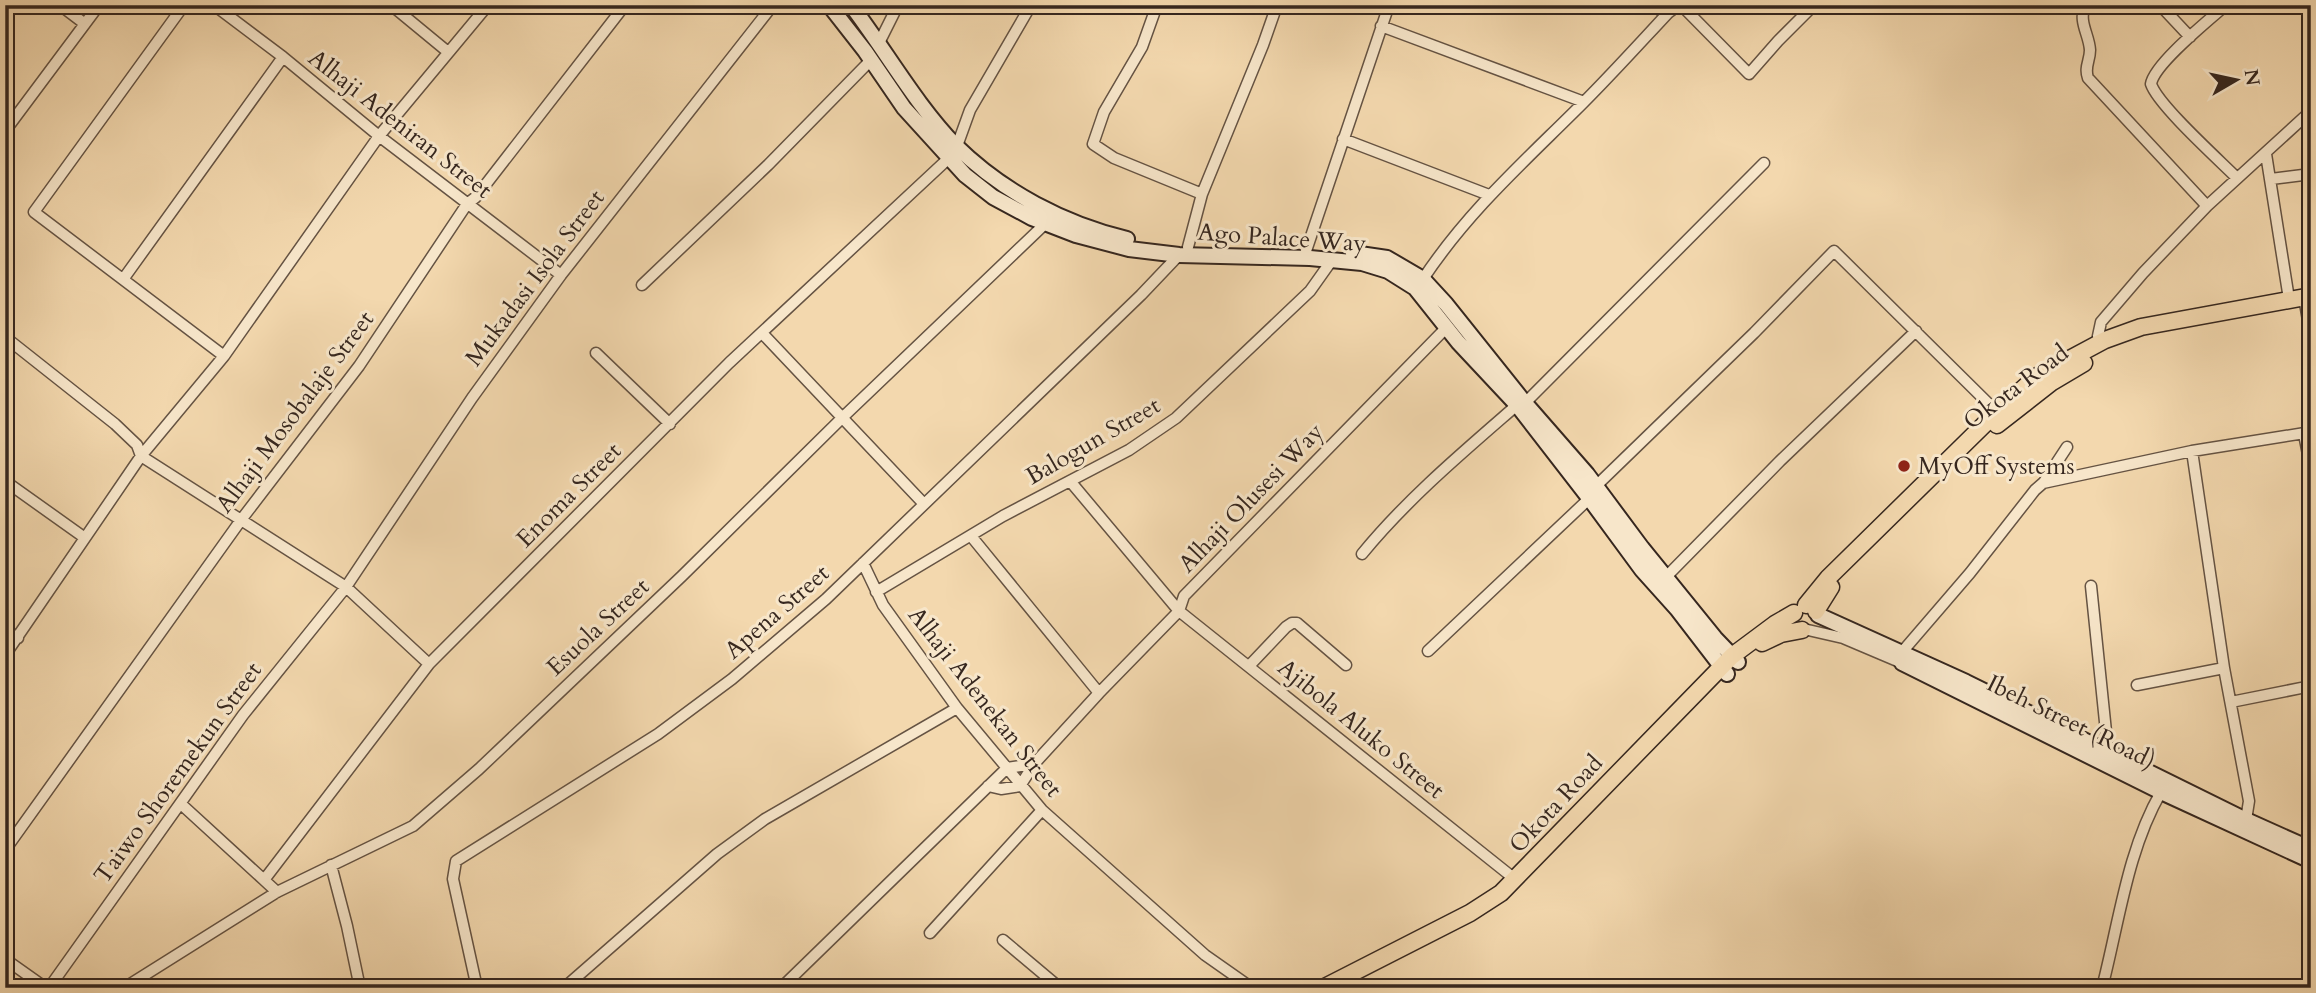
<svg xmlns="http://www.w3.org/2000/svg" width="2316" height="993" font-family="Cardo,serif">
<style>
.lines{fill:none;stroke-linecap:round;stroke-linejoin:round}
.street-casing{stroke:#655343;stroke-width:13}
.secondary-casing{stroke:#36271f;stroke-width:18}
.primary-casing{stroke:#36271f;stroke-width:19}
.street{stroke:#f7e6ca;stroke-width:10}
.secondary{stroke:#f7e6ca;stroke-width:14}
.primary{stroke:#f3d8ae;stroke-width:16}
.poi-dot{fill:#8f2418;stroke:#f7e6ca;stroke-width:2.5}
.labels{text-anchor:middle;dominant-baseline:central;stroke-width:6;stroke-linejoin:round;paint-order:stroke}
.street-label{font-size:24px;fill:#36271f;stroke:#f7e6ca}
.poi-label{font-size:24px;fill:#36271f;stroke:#f7e6ca;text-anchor:start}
</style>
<rect width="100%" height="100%" fill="#f3d8ae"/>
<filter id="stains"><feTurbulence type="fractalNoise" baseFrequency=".00286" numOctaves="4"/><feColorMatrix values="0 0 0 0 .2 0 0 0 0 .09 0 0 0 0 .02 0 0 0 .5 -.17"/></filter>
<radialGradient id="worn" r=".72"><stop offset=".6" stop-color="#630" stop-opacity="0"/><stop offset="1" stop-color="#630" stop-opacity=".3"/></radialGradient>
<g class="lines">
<defs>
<path id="street" d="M60,5L85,24
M184,5L34,212L224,356
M214,5L283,57L379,136L561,275
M391,5L448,52
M1157,5L1142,47L1104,112L1093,144L1114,158L1202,194
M1648,5L1668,13
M1681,5L1749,74L1778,41L1814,5
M2085,5C2078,22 2089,34 2090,50C2090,61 2084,67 2088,78L2207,206
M2160,5L2190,37
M2226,5C2209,20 2154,64 2151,84C2158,105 2218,159 2237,178
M1381,26L1584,102
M879,43L898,5
M5,131L99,5
M1343,139L1489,195
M957,146L970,110L1031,5
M2266,154L2289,299
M2271,179L2311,174
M1188,247L1202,194L1263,45L1277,5
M1306,251L1389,5
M124,278L283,57
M1423,279C1469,210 1525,161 1583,103C1612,74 1640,43 1668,13L1679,5
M642,285L768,165L870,61
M2304,297L2311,338
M762,333L924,504
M5,337L115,424L137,445L141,456L346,587L429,664
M2105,340L2098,336L2101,322L2143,273L2207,206L2311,111
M596,353L670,424
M1525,403L1764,163
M2304,434L2311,470
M2192,451L2224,668L2249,801L2246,820
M5,481L85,538
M1070,481L1179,611L1516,880
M2044,482L2067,447
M1596,486L1754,333L1834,251L1997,412
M971,536L1099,693
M1362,554C1407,499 1463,452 1517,405
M863,563L883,605L957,708L1042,810L1205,955L1252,988
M1666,577L1780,461L1916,331
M2091,586L2108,751
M876,592L1003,516L1129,450L1176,418L1310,291L1332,260
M5,630L18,638
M1808,630L1843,638L1902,663
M1428,651L1593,495
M1902,652L1970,573L2035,490L2043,483L2192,451L2311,432
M5,655L141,456L224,356L379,136L488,5
M1249,666L1286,627L1292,623H1297L1346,665
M2137,685L2224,668
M2231,702L2311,686
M1007,768L1034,764
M988,786L1001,789L1020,786
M1020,786L1034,764L1099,693L1179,611L1184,596L1447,327
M181,804L264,880
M5,850L241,520L359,366L467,204L476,197L625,5
M331,865L347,926L360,988
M277,892L264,880L429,664L729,363L950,157
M930,933L1042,810
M1003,940L1060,988
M5,959L46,988
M49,988L243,715L346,587L472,398L561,275L773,5
M124,988L277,892L413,826L479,769L682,576L843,417L1046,223
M477,988L453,879L456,861L658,734L732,679L826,599L1141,295L1179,255
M564,988L717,854L765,819L957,708
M781,988L1007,768
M2102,988C2119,923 2127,851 2161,792"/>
<path id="secondary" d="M829,5L865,51L904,108L965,175L993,197L1032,218L1076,235L1129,249L1179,255L1310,258L1362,263L1388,271L1415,288L1458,342L1517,405L1589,498L1642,570L1677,609L1727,674
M851,5C886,51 916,105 956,146C1003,192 1064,224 1127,239
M1353,253L1387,258L1423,279L1446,304L1525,403L1587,474L1642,548L1715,638L1738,662
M1818,615L1966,682L2246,820L2311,849
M1902,663L2161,792L2311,861"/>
<path id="primary" d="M1997,425L2052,382L2084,363
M1806,605L1828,578L1997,412L2036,377L2105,340L2141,327L2311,296
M1816,611L1831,587
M1762,643L1781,634L1802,630
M1323,988L1470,913L1501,893L1732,656L1775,624L1794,613"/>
</defs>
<use href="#street" class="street-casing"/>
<use href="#secondary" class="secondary-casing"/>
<use href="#primary" class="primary-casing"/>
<use href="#street" class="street"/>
<use href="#secondary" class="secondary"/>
<use href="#primary" class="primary"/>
</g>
<circle class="poi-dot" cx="1904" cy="466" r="7"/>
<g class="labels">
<g class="street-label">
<text transform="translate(400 124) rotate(38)">Alhaji Adeniran Street</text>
<text transform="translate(1282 238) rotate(4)">Ago Palace Way</text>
<text transform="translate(535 278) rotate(-53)">Mukadasi Isola Street</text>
<text transform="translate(2016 387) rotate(-37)">Okota Road</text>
<text transform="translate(295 412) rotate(-53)">Alhaji Mosobalaje Street</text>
<text transform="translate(1093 441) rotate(-30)">Balogun Street</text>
<text transform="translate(569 495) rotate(-45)">Enoma Street</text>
<text transform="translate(1251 498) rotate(-46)">Alhaji Olusesi Way</text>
<text transform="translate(777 612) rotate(-41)">Apena Street</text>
<text transform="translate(598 627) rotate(-43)">Esuola Street</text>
<text transform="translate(985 702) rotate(52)">Alhaji Adenekan Street</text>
<text transform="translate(2071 722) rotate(26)">Ibeh Street (Road)</text>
<text transform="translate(1361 729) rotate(39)">Ajibola Aluko Street</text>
<text transform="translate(178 773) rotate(-54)">Taiwo Shoremekun Street</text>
<text transform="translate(1556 804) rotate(-47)">Okota Road</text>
</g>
<g class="poi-label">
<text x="1918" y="466">MyOff Systems</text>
</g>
</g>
<rect width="2316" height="993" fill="none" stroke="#f3d8ae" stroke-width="28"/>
<rect x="7" y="7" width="2302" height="979" fill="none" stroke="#36271f" stroke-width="3.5"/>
<rect x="14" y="14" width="2288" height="965" fill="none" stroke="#36271f" stroke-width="2"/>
<g transform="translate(2236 80) rotate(81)" stroke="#f7e6ca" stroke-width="5" paint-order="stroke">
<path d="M0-5L12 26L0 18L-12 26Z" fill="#36271f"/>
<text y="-10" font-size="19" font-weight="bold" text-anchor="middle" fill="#36271f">N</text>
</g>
<rect width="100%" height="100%" filter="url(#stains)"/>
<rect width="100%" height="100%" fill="url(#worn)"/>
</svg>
